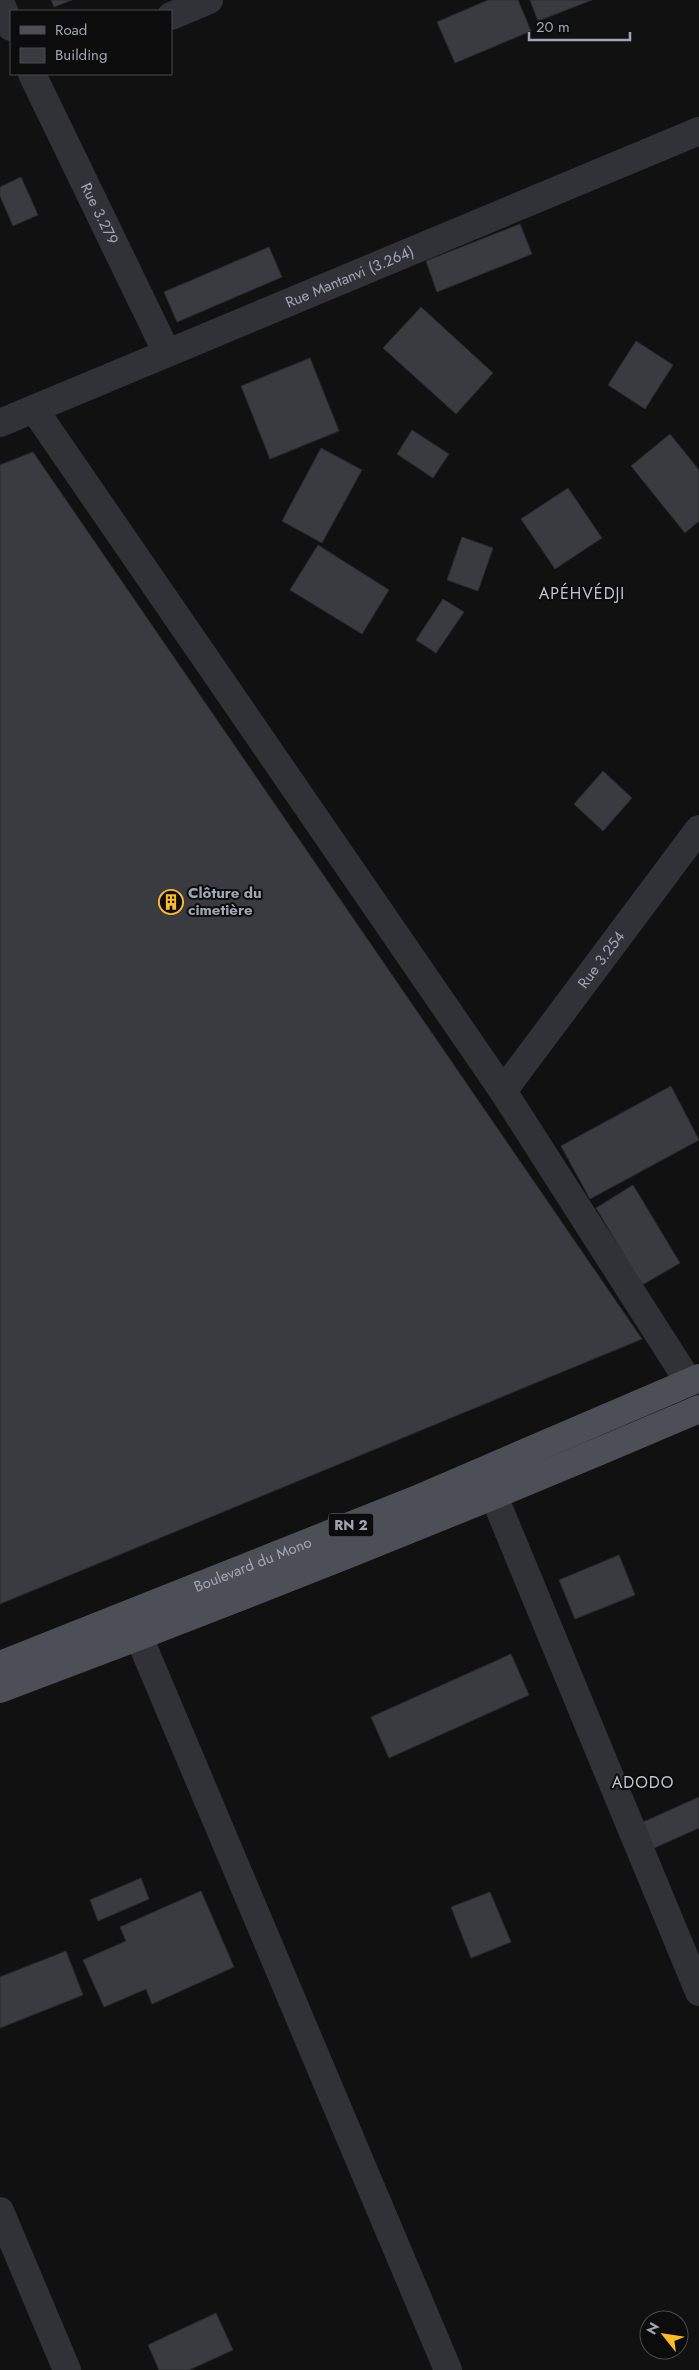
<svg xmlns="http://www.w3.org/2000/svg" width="699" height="2370" font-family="Jost,sans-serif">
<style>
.building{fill:#3a3b41;stroke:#2b2a2f}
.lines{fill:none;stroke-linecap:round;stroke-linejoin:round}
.street{stroke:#313238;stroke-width:28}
.primary{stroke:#4d4f57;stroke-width:28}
.labels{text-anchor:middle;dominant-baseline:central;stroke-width:4;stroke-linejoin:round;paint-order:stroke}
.shield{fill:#0c0c0d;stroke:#747883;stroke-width:1}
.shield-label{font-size:14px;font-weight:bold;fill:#a0a6b5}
.street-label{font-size:15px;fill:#a0a6b5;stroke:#0c0c0d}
.poi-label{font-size:15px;font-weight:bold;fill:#a0a6b5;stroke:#0c0c0d;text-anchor:start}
.neighbourhood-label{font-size:16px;letter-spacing:1px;fill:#c2c5d0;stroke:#0c0c0d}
</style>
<rect width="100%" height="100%" fill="#111112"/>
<path class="building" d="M51,0H72L54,7Z
M488,0H518L531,31L455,63L437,22Z
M530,0H592L538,21Z
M21,177L38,215L13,226L0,196V187Z
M520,224L532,254L437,292L426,261Z
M269,247L282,277L177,322L164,292Z
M421,307L493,373L456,414L383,348Z
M636,341L673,365L645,409L608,385Z
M310,358L339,431L270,459L241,386Z
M412,430L449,454L433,478L397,454Z
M670,434L699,470V521L685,533L631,466Z
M321,448L362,470L322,543L282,521Z
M33,452L642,1339L0,1604V465Z
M568,488L602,538L555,569L521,519Z
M462,537L493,548L478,591L447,580Z
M318,545L389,590L362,634L290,590Z
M443,599L464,612L436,653L416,640Z
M603,771L632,798L603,831L574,804Z
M671,1086L699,1140L590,1199L561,1146Z
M633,1185L680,1263L642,1285L596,1208Z
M619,1555L635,1595L575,1619L559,1580Z
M511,1654L529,1695L389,1758L371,1717Z
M699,1797V1828L652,1849L641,1823Z
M141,1878L149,1899L98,1921L90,1900Z
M201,1891L234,1967L152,2004L146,1989L104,2007L83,1960L126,1941L120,1927Z
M490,1892L511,1942L471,1958L451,1907Z
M66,1951L83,1995L0,2028V1977Z
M216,2313L233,2350L189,2370H159L148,2345Z"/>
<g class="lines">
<g class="street">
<path d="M0,2L11,27"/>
<path d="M171,16L209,0"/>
<path id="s1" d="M32,74L167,353"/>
<path d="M34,409L503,1091L689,1382"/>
<path id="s2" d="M0,423L699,131"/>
<path id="s3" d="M503,1091L699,829"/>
<path d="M493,1494L699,1992"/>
<path d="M139,1637L448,2370"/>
<path d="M0,2211L67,2370"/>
</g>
<g class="primary">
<path id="s4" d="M0,1665L415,1500L699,1378"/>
<path d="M0,1689C235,1601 468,1508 699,1409"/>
</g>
</g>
<defs>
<symbol id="building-ring" viewBox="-11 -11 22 22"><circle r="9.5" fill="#0c0c0d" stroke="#ffbd1c" stroke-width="1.5"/><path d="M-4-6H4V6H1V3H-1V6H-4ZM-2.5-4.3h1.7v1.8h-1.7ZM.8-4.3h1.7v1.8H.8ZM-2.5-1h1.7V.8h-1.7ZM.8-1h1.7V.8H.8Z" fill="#ffbd1c"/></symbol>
</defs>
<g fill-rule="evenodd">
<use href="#building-ring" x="157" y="888" width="28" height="28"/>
</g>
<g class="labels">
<rect class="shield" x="328.5" y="1513.5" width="45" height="23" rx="4"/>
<g class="shield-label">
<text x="351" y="1525">RN 2</text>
</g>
<g class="street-label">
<text stroke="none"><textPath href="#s1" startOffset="155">Rue 3.279</textPath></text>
<text stroke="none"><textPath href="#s2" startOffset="379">Rue Mantanvi (3.264)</textPath></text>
<text stroke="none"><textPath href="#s3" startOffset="164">Rue 3.254</textPath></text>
<text stroke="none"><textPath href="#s4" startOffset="272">Boulevard du Mono</textPath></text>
</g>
<g class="poi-label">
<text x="188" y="893">Clôture du<tspan x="188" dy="17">cimetière</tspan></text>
</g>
<g class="neighbourhood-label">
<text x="582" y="593">APÉHVÉDJI</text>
<text x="643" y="1782">ADODO</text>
</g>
</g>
<rect x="10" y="10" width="162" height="65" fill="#0c0c0d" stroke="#474a50"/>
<rect x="20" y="26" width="25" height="8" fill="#4d4f57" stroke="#474a50"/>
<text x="55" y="35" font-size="15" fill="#a0a6b5">Road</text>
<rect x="20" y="48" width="25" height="15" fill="#3a3b41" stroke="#474a50"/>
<text x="55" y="60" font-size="15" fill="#a0a6b5">Building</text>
<g transform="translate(664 2335) rotate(300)"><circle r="24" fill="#0c0c0d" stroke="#474a50"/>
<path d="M0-4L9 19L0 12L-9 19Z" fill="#ffbd1c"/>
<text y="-8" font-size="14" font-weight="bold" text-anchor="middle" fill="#a0a6b5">N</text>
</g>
<path d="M529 32v8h101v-8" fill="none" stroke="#a0a6b5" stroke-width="2.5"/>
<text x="536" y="32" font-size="15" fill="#a0a6b5" stroke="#0c0c0d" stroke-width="4" paint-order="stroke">20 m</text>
</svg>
